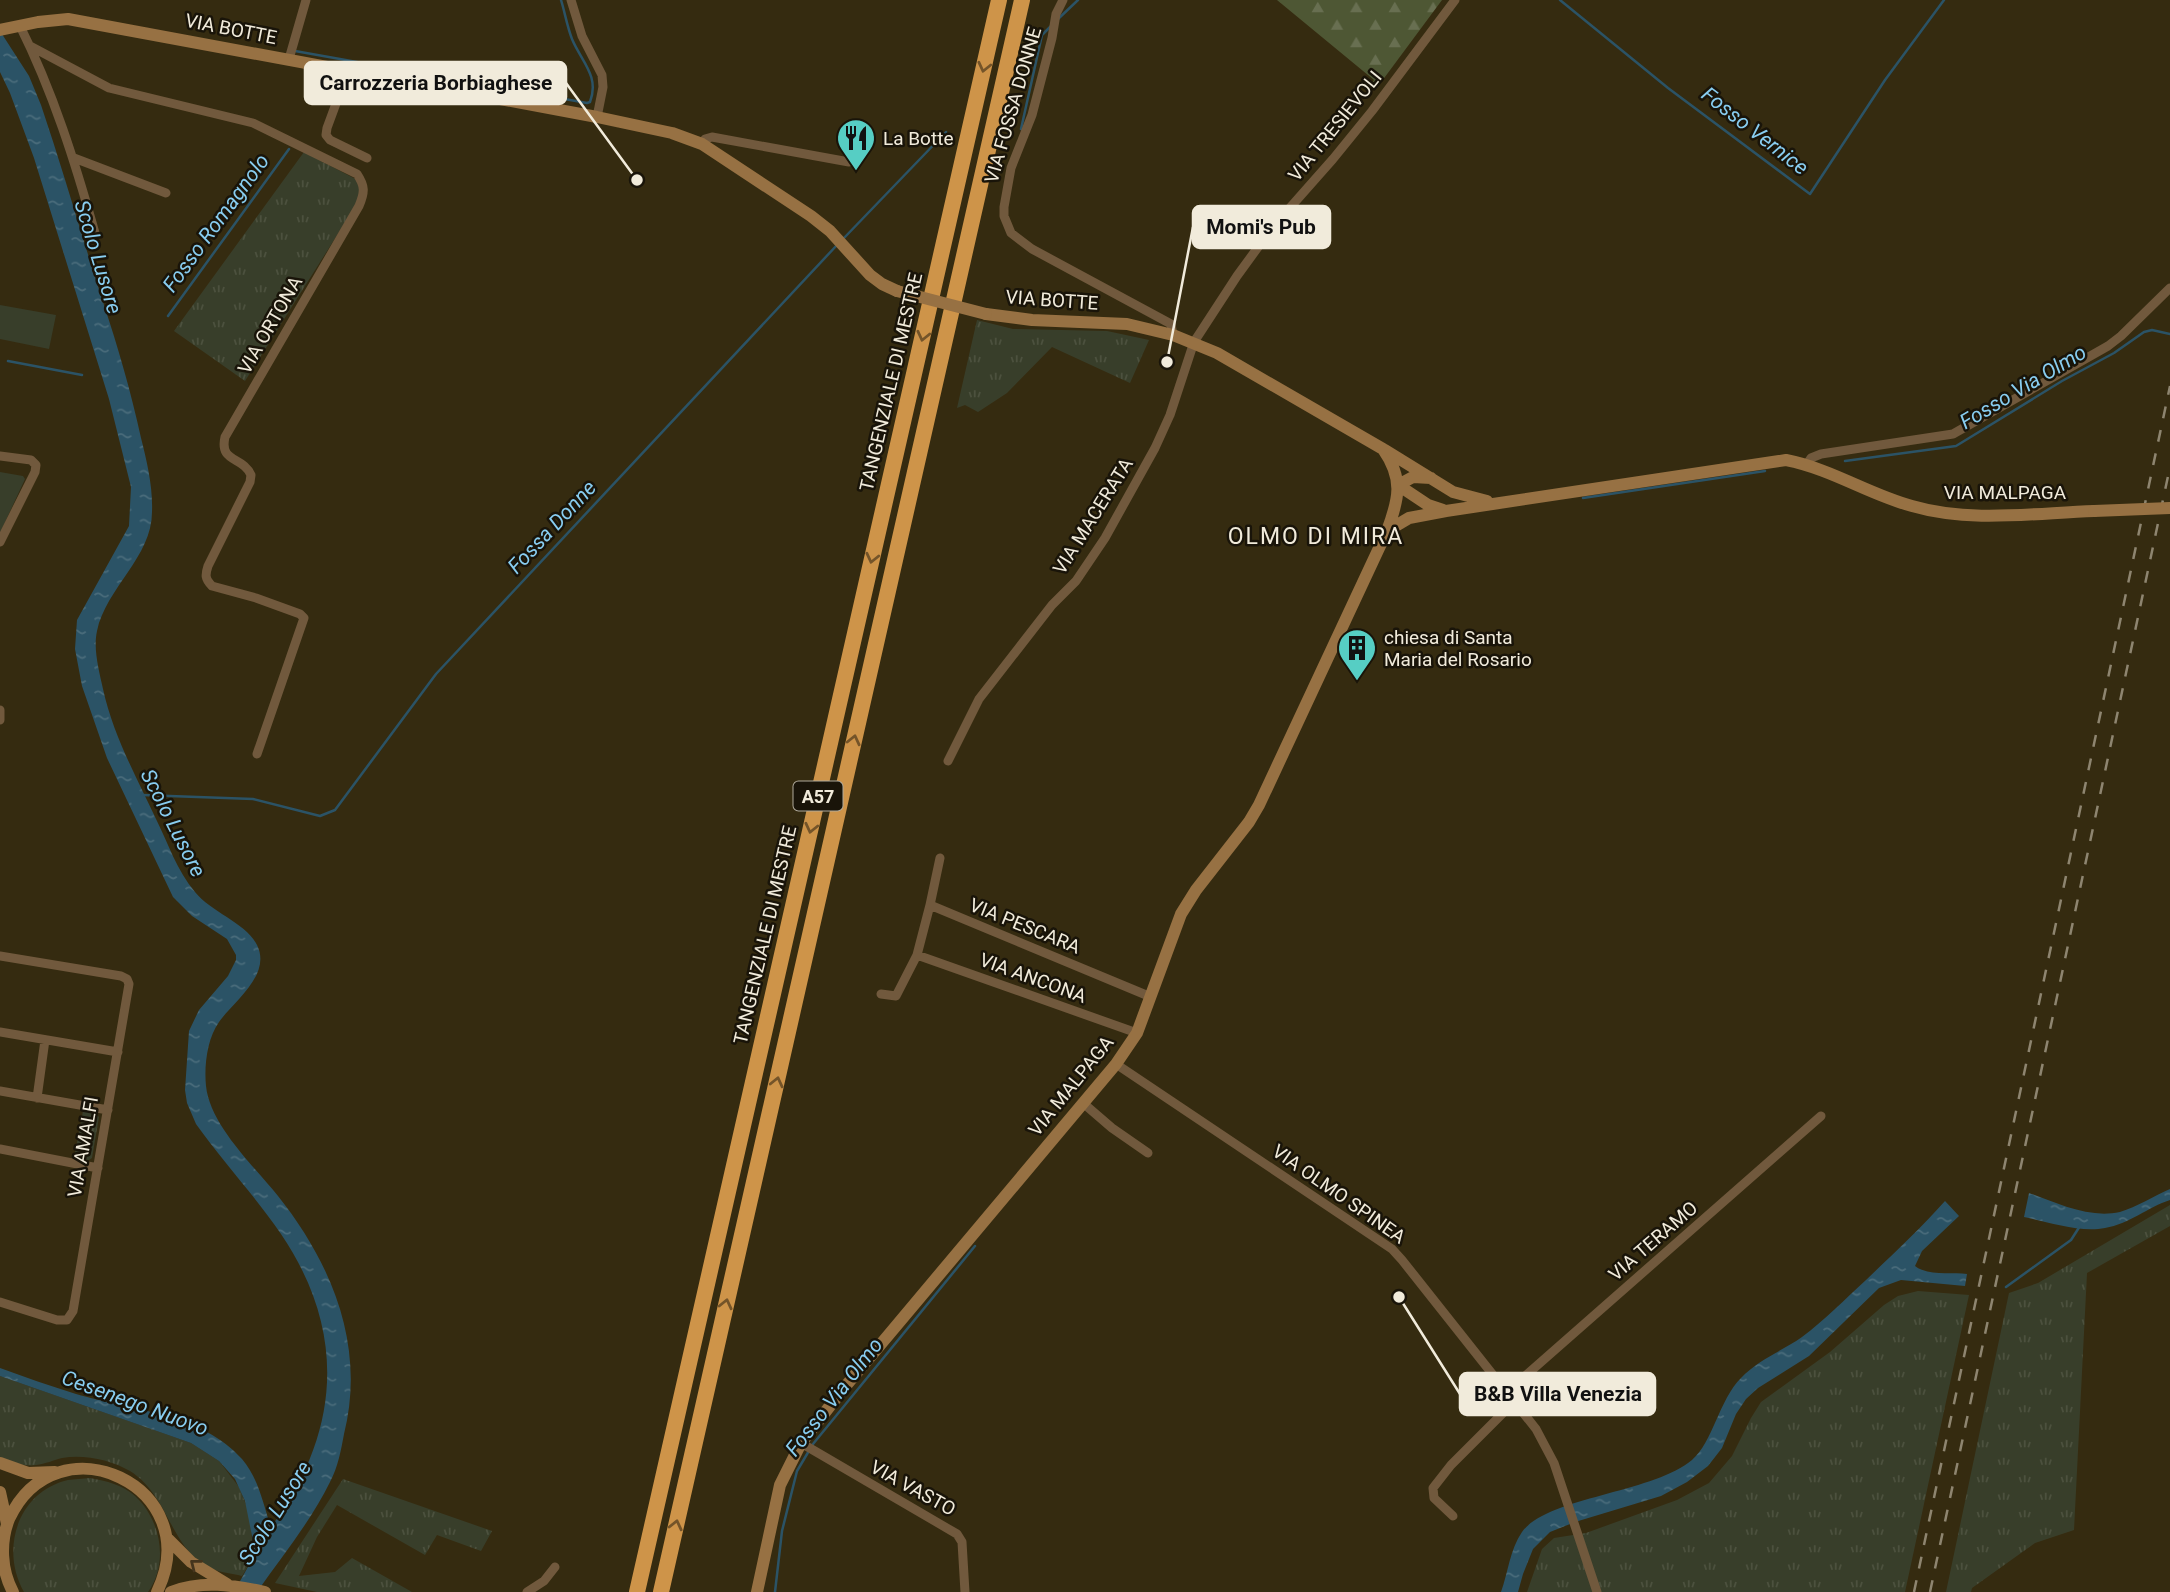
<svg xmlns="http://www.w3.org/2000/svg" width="2170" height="1592" font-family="Roboto,sans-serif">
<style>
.grass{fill:url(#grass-tufts)}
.forest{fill:url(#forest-firs)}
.park{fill:#383e2a}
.water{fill:url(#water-ripples)}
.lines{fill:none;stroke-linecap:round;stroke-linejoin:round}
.stream{stroke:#2b5366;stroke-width:2.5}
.street{stroke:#71593d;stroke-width:9}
.secondary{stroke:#977143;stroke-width:12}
.highway{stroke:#ce9449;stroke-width:16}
.rail{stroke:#8e8570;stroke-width:2.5;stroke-dasharray:12 12;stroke-linecap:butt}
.secondary-bridge{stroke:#977143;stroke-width:12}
.oneway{stroke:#745429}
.oneway2{stroke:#45351d}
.labels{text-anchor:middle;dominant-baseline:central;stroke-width:5;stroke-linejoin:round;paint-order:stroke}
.shield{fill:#191409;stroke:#b0aa9c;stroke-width:2}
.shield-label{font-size:18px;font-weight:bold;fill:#f1ebdb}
.street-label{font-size:19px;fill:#f1ebdb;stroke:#191409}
.poi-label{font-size:19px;fill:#f1ebdb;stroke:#191409;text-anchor:start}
.water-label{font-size:21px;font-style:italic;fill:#88cdf0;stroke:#191409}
.quarter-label{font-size:23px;letter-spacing:2px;fill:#f1ebdb;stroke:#191409}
.leader{fill:none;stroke:#f1ebdb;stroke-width:2.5}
.callout-dot{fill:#f1ebdb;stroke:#191409;stroke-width:2.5}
.callout{fill:#f1ebdb;stroke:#f1ebdb;stroke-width:2.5}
.callout-label{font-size:21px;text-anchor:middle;font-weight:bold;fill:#111}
</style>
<defs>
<pattern id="grass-tufts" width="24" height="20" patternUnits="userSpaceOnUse" patternTransform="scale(1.75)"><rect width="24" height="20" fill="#383e2a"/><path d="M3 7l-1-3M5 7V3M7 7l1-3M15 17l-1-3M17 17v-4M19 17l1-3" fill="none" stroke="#4c513e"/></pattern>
<pattern id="forest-firs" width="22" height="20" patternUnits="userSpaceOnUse" patternTransform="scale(1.75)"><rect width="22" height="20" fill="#4e5734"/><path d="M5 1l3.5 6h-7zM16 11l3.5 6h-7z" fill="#686f51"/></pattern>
<pattern id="water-ripples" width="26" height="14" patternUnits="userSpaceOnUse" patternTransform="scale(1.75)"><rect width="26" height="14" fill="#2b5366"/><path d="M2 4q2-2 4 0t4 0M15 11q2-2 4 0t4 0" fill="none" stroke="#4a6c7b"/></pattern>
</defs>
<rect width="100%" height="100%" fill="#352b10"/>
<path class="grass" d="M304,152L365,184L363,194L245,381L174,331Z
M977,320L1013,329L1107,331L1149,340L1130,383L1052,347L1007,393L978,412L965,405L957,408Z
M83,1111L96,1114L99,1117L92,1158L89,1160L74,1158Z
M2170,1205V1226L2087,1273L2074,1530L2035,1543L1972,1588L1971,1592H1946L2009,1293L2038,1283Z
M1918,1291L1969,1295L1905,1592H1527L1542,1549L1554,1538L1586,1533L1677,1500L1709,1483L1732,1456L1751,1418L1761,1402L1830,1352L1884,1305L1898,1296Z
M0,1376L191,1443L219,1461L239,1487L249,1512L254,1556L242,1576C232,1573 220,1573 211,1568C170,1550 170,1496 130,1471C111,1460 84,1454 62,1458C54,1460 45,1464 36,1465C24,1467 12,1462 0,1458Z
M90,1478C106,1481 123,1485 135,1496C161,1520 169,1563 148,1592H24C0,1550 17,1492 68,1480C75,1479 83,1479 90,1478Z
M343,1479L492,1531L481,1551L437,1535L425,1555L337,1505L317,1537L299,1576L335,1572L352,1558L412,1592H317L275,1583Z"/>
<path class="forest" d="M1277,0H1442L1376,89L1372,83L1374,80Z"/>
<path class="park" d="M0,305L56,315L49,349L0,339Z
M0,472L23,476L25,479L0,533Z"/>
<path class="water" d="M0,31L29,76L41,105C63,170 82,237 103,302C118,347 131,392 141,438C147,462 153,487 152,512C152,557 106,588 97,631C93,649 99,671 103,689C113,735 136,776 156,819C168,843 177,871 195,892C211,912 246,923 257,945C272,975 233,1002 219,1022C207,1039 204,1066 206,1086C210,1125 253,1165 278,1196C332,1264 366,1346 344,1434C341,1450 338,1467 330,1482C311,1521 282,1556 257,1592H234L254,1556V1546L245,1501L235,1479L219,1461L191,1443L0,1376V1368C25,1377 50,1386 76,1394C130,1410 203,1414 242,1459C259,1479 263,1504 271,1527C340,1433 348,1333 281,1234C255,1196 223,1162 196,1124L187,1103L185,1090L189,1031L199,1010L228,976L236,960V955L227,939L192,916L173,897L107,758L82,686L75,649L77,620L129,526L131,487L109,399L34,158L10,93L0,72Z
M2170,1189V1200C2148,1207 2129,1224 2105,1228C2080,1233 2048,1222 2024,1217L2029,1193C2057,1203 2089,1219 2120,1212C2137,1207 2154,1196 2170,1189Z
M1945,1201L1959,1216L1922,1251L1915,1266C1927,1276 1952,1272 1967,1274L1965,1286L1901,1280L1879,1288L1809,1356L1758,1388L1746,1399L1736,1414L1722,1448L1708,1466L1687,1482L1661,1496L1575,1522L1550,1532L1533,1549L1523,1574L1518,1592H1501C1508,1573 1510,1549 1522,1532C1547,1497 1653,1493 1692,1460C1713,1442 1719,1400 1741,1378C1758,1360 1782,1351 1802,1337C1825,1320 1845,1299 1866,1280C1893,1254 1920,1229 1945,1201Z"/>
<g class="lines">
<path class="stream" d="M1560,0L1668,88L1810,194L1885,80L1944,0
M1058,19L1078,0
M295,51L587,103L590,102C600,76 581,61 572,39C567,26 565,13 561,0
M1021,129L1042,35L1051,26
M844,238L946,132
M168,316L289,149
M8,361L82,375
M1845,461L1956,446L2062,381L2114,353L2144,332L2152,330L2170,334
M1583,498L1765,471
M142,795L253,799L320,816L335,810L436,674L837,245
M2006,1287L2071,1240L2080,1226
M775,1592L782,1531L797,1471L813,1444L975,1246"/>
<path class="street" d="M571,0L582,36L602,75L603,87L597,117
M1063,0L1056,14L1052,38L1032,115L1011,168L1004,207V216L1011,233L1032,249L1171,324L1173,335
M20,26C53,92 75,162 95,233
M30,46L109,88L253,123L357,174C365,186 365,192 359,206L225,437C219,463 243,456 251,475L250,482L208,566C205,575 205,579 212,586L256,598L300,614L304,618L257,754
M289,59L306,0
M348,71L327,128L326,135L330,140L367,158
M702,144L705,139L712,137L849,162
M74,158L166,193
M0,456L31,460L36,465L35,472L0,542
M1807,464L1811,458L1821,454L1953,434L2108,346L2121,336L2170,288
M0,710V720
M948,761L979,699L1052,605L1076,581L1105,538L1155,448L1170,415L1194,342L1237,276L1272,228L1333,159L1372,111L1455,0
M940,858L930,905L1151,997
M917,955L930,905
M0,956L121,976L127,979L129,984L73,1311L67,1320H57L0,1302
M881,994L896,996L917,955L1137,1033
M0,1032L118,1052
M1116,1064L1392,1249L1402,1260L1536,1429L1554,1463L1597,1592
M0,1091L108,1110
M37,1098L45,1040
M1083,1103L1112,1128L1148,1153
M0,1149L98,1168
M1508,1391L1821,1116
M801,1443L957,1534L962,1542L965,1592
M1453,1516L1434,1498L1433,1488L1451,1465L1515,1401
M527,1592L544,1581L555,1567"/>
<path class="secondary" d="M0,30L38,22L68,19L597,117L672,133L702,144L811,216L830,231L870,275L882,284L897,291
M1385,450L1453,492L1487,501
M1398,485L1428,505L1443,510
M1398,485L1413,477L1431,478
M1387,531L1409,518L1446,511L1786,460C1832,469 1868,494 1912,506C1970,523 2034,513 2094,511
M0,1463L28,1473L55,1472
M0,1492L7,1524
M167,1538L191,1562L227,1584
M13,1592C1,1570 0,1542 9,1519C57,1416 208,1487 157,1592
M171,1592C202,1580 233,1585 265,1592
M757,1592L780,1485L801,1443L844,1388L1116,1064L1137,1033L1181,914L1196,890L1249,822L1259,805L1387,531C1399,499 1404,479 1383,449L1217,353L1173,335L1127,324L1032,320L986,314"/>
<path class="highway" d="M637,1592L999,0
M661,1592L1022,0"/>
<path class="rail" d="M1914,1592L2170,386
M1930,1592L2170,467"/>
<path class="secondary-bridge" d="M897,291L986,314
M2094,511L2170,508"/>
</g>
<defs><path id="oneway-chevron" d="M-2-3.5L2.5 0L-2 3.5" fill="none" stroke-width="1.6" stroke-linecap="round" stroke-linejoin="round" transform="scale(1.75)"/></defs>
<g class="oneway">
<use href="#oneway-chevron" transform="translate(984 67) rotate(103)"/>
<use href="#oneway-chevron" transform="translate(923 336) rotate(103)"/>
<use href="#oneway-chevron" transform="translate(872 558) rotate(103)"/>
<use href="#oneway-chevron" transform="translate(854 740) rotate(-77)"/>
<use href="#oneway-chevron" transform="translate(811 828) rotate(103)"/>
<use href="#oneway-chevron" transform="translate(777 1082) rotate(-77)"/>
<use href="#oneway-chevron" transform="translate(726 1304) rotate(-77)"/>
<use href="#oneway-chevron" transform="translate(676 1525) rotate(-77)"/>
</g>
<use class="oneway2" href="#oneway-chevron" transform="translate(195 1564) rotate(-142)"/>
<defs>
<symbol id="restaurant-pin" viewBox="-11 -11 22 30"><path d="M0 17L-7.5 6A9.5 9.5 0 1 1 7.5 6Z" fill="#56cec4" stroke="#191409"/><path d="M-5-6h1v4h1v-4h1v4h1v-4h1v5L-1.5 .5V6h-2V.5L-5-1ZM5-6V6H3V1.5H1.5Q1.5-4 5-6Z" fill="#111"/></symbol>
<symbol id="building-pin" viewBox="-11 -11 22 30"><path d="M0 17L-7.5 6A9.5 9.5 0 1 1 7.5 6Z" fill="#56cec4" stroke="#191409"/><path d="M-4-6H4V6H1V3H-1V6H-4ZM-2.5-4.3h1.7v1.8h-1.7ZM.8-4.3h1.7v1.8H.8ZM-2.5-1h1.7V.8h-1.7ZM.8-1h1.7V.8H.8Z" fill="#111"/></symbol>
</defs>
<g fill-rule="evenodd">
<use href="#restaurant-pin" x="834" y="116" width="44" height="60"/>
<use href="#building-pin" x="1335" y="626" width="44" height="60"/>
</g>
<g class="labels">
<rect class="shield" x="793.5" y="781.5" width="49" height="29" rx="5"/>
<g class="shield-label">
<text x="818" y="796">A57</text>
</g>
<g class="street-label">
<text transform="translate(231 29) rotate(11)">VIA BOTTE</text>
<text transform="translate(1013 105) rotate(-74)">VIA FOSSA DONNE</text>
<text transform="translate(1335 126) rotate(-51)">VIA TRESIEVOLI</text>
<text transform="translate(1052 300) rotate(4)">VIA BOTTE</text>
<text transform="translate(270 325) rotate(-60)">VIA ORTONA</text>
<text transform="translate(891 382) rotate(-77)">TANGENZIALE DI MESTRE</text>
<text x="2005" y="492">VIA MALPAGA</text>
<text transform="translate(1093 516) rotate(-58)">VIA MACERATA</text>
<text transform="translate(1025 926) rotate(22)">VIA PESCARA</text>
<text transform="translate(765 935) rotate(-77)">TANGENZIALE DI MESTRE</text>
<text transform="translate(1033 978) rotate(20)">VIA ANCONA</text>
<text transform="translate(1071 1086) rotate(-51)">VIA MALPAGA</text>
<text transform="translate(83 1147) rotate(-80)">VIA AMALFI</text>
<text transform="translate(1339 1194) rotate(35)">VIA OLMO SPINEA</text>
<text transform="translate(1653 1241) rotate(-41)">VIA TERAMO</text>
<text transform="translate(913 1488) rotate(29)">VIA VASTO</text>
</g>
<g class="poi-label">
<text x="883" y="138">La Botte</text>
<text x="1384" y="637">chiesa di Santa<tspan x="1384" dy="22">Maria del Rosario</tspan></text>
</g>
<g class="water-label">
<text transform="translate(1755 131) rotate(38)">Fosso Vernice</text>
<text transform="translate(216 223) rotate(-54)">Fosso Romagnolo</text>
<text transform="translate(98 257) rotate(73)">Scolo Lusore</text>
<text transform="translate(2023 387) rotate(-31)">Fosso Via Olmo</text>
<text transform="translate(552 527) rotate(-47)">Fossa Donne</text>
<text transform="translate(173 823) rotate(63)">Scolo Lusore</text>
<text transform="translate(834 1397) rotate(-52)">Fosso Via Olmo</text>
<text transform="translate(135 1403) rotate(20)">Cesenego Nuovo</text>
<text transform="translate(275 1513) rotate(-58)">Scolo Lusore</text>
</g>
<g class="quarter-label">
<text x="1316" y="536">OLMO DI MIRA</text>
</g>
</g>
<path class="leader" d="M637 180L566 83M1167 362L1193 227M1399 1297L1460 1394"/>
<g class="callout-dot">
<circle cx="637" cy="180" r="7"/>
<circle cx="1167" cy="362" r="7"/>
<circle cx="1399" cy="1297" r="7"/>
</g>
<g class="callout">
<rect x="305" y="62" width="261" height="42" rx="7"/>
<rect x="1193" y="206" width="137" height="42" rx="7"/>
<rect x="1460" y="1373" width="195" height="42" rx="7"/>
</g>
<g class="callout-label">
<text x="436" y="90">Carrozzeria Borbiaghese</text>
<text x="1261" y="234">Momi's Pub</text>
<text x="1558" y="1401">B&amp;B Villa Venezia</text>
</g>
</svg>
